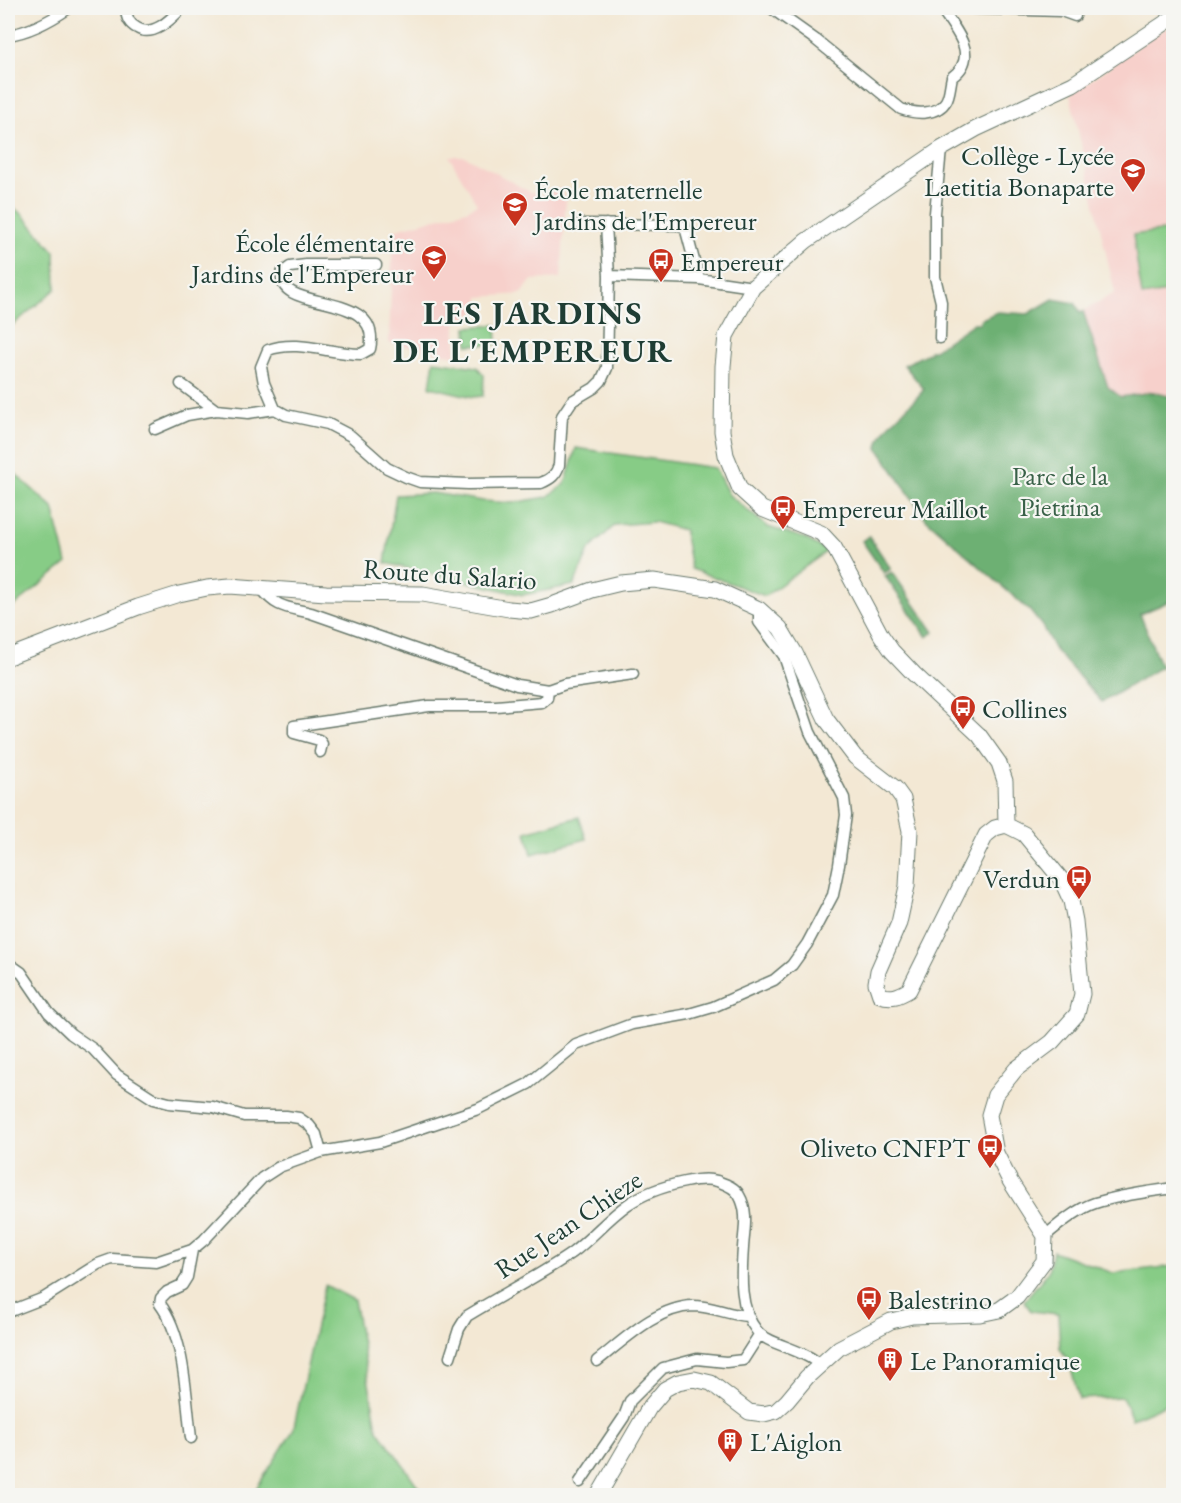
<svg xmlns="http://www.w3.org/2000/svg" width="1181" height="1503" font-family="'EB Garamond',serif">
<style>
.built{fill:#f7d0cb}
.green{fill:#87cc86;stroke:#53845d;stroke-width:1.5}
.forest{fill:#6db073;stroke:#467654;stroke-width:1.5}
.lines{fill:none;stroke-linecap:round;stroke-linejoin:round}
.street-casing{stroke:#69796c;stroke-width:13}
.secondary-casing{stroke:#69796c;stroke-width:17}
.street{stroke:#fff;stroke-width:10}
.secondary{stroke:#fff;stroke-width:15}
.labels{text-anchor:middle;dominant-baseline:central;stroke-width:4.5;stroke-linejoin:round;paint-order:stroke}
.poi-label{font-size:27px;fill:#1f3d34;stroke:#f6f6f2;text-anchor:start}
.park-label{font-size:27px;fill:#396148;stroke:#f6f6f2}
.street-label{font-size:27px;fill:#1f3d34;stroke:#f6f6f2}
.district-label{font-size:33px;font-weight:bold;letter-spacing:1.5px;fill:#1f3d34;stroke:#f6f6f2}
</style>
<rect width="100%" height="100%" fill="#f6f6f2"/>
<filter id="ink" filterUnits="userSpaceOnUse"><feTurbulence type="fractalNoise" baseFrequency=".0167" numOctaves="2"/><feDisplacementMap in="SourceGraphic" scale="12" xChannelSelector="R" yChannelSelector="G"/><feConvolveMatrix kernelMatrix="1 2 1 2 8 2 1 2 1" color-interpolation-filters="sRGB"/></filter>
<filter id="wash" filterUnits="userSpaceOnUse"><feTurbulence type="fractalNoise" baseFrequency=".008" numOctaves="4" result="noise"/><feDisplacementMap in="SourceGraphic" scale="24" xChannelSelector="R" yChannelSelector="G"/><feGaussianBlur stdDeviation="1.35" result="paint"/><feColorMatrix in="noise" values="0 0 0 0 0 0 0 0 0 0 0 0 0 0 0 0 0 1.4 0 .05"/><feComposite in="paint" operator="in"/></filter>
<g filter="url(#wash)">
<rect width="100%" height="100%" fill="#f3e8d4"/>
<path class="built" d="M1173,25V397L1151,392L1120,397L1108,387L1083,311L1115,293L1070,95L1158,33Z
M449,156H465L530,192L543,195L559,188L566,198L561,278L532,280L521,294L479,297L478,311L456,322V356L389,343L393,230L467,210L477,204Z"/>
<path class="green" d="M8,204L22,214L55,252L56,289L8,329Z
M1167,230L1173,277V291L1142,296L1133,235Z
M496,325L497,344L468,345L467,327Z
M434,361L477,367L484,375L483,396L473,397L430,387Z
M576,448L715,468L729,495L768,527L804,538L827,551L765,596L691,569L684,530L654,522L615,525L589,550L574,585L523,595L385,563L396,495L433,493L483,501L512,503L547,497L565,484Z
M8,467L53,508L67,563L8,611Z
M579,817L586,839L532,854L526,832Z
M1053,1251L1113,1273L1173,1266V1401L1132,1419L1122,1397L1079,1399L1070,1364L1060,1348L1058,1314L1031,1311L1024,1301L1048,1272Z
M325,1285L354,1300L377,1428L424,1495H252L293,1431Z"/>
<path class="forest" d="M1053,299L1075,303L1080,312L1083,311L1108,387L1121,397L1151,392L1173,397V600L1140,614L1161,667L1102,702L1055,650L1042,626L1030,611L926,519L878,448C880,425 912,407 924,389L904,365L930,352V350H934L974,323H980V320L997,312L1028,314Z
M869,536L891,569L884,573L862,541Z
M892,572L934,632L927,637L885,576Z"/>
</g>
<g filter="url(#ink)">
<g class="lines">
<defs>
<path id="street" d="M126,8C126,16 129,24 137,28C153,38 171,19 182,8
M771,8L816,40L901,109C915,114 937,116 946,101C950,95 950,84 952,77C981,56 955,30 941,8
M952,8L1061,11L1075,16
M8,35C30,32 50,21 69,8
M580,224L679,225L685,227L699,279
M376,265H306L290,267L282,273C276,315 383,287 370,349L361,354C330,354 298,339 268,350L261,367L264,383L275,409L286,415L328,424L351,436L387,468L406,477L420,482L468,484L541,483C551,479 556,475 559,465L562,416L572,401L594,388L601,381L607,368L609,276L606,224
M609,276L699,279L753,287
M940,338L941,302L935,277V213L941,149
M181,384L216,410L248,413L275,409
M155,429L187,415L216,410
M262,589C277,609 288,607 311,613L517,685L548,690L565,684L633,674
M320,752L322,744L319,740L294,733V726L429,706H496L542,702L547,698L548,690
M8,963L21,972L49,1013L71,1034L93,1049L117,1075L154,1099L169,1103L213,1107L244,1116H286L299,1118L309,1125L316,1134L321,1152
M1045,1236C1059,1224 1077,1209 1095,1203C1120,1195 1147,1192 1174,1188
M8,1312L44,1298L98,1264L112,1259L156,1262L192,1250
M450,1357L459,1329L467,1316C501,1295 539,1276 572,1253C591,1239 607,1219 627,1205C644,1193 665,1186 685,1182C695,1180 707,1178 717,1181C725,1184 735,1187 739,1195C749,1212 744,1230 743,1248C741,1276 739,1309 757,1331C766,1344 804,1349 820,1365
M597,1361C624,1340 657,1307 693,1306C713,1306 728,1315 747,1316
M191,1438C186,1398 185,1337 160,1304L161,1298L167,1292L182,1285L187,1277L192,1250L204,1240L262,1178L279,1167L321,1152L380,1142L478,1109L528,1084L576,1045L632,1024L689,1014L713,1007L774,980L792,965L807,944L833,895L839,865L846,815L844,798L810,732L784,656L759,622V609
M580,1482L624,1417L630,1401L663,1368L697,1359L726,1362L743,1360L759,1335"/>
<path id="secondary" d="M8,657L138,607L179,594L207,588L230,586L326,593L423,594L509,609L531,611L552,605L592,590L621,583L654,580L715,589L759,609L780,628L795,653L826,719L855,757L895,788L903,799L910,831L907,886L899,923L878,971L876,983L880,995C892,999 899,996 909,990L986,835L995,828L1006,825
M1006,825L1005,781L999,763L979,735L914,674L892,651L881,635L834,547L821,533L762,509L740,489L726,455L722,431L723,366L726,336L753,287L806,241L941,149L976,129L1073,84L1174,17
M598,1496L649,1408L665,1389L678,1382L694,1379L711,1383L749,1412L764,1414L776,1411L787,1401L807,1377L839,1348L891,1321L912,1316L980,1314L999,1310L1017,1297L1044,1261L1045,1236L1010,1181L996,1153L989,1115L995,1095L1016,1069L1052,1042L1077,1014L1082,994L1075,921L1071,901L1061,879L1024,834L1006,825"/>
</defs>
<use href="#street" class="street-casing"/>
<use href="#secondary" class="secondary-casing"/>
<use href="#street" class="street"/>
<use href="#secondary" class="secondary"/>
</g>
</g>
<defs>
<symbol id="school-pin" viewBox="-11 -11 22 30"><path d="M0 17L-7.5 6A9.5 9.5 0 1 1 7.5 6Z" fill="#c8321e" stroke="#f6f6f2"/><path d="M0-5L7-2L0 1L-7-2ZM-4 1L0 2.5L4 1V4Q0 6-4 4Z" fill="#fff"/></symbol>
<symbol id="bus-pin" viewBox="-11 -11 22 30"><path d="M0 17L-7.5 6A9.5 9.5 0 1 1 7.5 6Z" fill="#c8321e" stroke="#f6f6f2"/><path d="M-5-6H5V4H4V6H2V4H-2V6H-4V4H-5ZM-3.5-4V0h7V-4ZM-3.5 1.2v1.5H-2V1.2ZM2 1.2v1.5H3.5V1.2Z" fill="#fff"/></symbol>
<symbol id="building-pin" viewBox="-11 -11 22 30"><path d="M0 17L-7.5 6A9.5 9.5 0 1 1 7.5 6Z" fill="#c8321e" stroke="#f6f6f2"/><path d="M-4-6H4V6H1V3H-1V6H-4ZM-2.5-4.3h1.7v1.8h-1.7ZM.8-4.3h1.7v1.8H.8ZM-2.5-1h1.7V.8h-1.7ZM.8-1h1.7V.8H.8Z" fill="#fff"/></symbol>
</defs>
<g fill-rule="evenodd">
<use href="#school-pin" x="1118" y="156" width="30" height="40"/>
<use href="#school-pin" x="500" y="190" width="30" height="40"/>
<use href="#school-pin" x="419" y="243" width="30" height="40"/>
<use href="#bus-pin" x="646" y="246" width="30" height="40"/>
<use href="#bus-pin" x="768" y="493" width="30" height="40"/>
<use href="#bus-pin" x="948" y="693" width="30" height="40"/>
<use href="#bus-pin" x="1064" y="863" width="30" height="40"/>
<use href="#bus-pin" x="975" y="1132" width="30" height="40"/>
<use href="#bus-pin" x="854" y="1284" width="30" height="40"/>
<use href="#building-pin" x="875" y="1345" width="30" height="40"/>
<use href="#building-pin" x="715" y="1426" width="30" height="40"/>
</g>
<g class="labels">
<g class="poi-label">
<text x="1114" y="155" text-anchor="end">Collège - Lycée<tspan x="1114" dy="31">Laetitia Bonaparte</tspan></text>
<text x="534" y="189">École maternelle<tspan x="534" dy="31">Jardins de l'Empereur</tspan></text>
<text x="414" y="242" text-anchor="end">École élémentaire<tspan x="414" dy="31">Jardins de l'Empereur</tspan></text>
<text x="680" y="261">Empereur</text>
<text x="802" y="508">Empereur Maillot</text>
<text x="982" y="708">Collines</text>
<text x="1060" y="878" text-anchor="end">Verdun</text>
<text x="970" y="1147" text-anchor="end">Oliveto CNFPT</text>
<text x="888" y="1299">Balestrino</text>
<text x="910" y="1360">Le Panoramique</text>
<text x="750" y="1441">L'Aiglon</text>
</g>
<g class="park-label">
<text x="1060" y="475">Parc de la<tspan x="1060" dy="31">Pietrina</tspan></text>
</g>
<g class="street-label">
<text transform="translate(450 574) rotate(4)">Route du Salario</text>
<text transform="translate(568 1224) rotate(-34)">Rue Jean Chieze</text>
</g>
<g class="district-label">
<text x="533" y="312">LES JARDINS<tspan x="533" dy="38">DE L'EMPEREUR</tspan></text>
</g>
</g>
<rect width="1181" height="1503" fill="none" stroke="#f6f6f2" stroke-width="30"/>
</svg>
